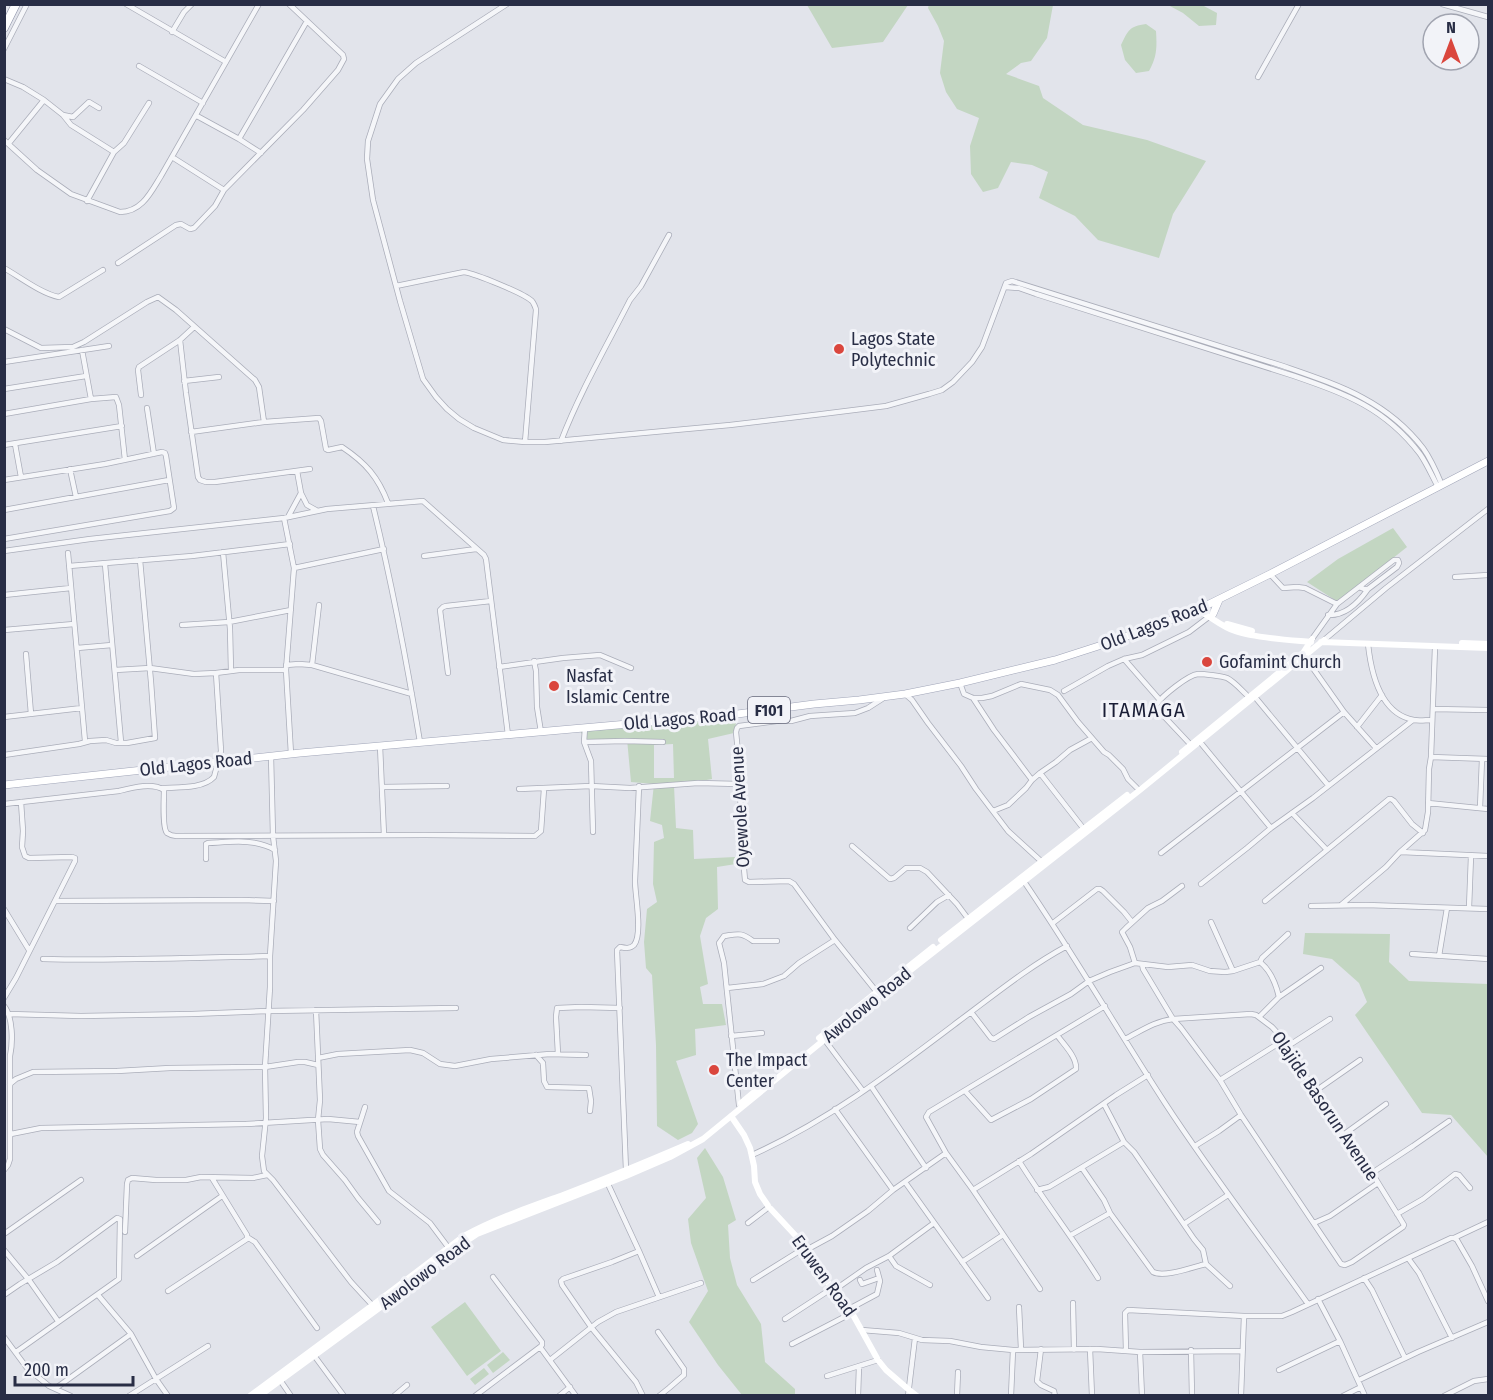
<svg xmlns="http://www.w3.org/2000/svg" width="1493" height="1400" font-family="'Fira Sans Condensed',sans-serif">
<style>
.green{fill:#c3d6c2;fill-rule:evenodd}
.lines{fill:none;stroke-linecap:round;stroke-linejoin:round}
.street-casing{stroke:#aaadb9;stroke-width:6}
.primary-casing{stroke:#a0a5b8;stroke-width:8}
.highway-casing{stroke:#888da4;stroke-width:9}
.street{stroke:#f5f6f9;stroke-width:4.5}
.secondary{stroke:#fff;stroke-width:6}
.primary{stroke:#fff;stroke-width:7}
.highway{stroke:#fff;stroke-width:8}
.poi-dot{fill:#da463d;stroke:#f2f3f8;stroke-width:2}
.labels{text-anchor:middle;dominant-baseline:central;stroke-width:6;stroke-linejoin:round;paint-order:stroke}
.shield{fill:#f2f3f8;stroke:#65687b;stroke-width:1.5}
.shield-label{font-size:16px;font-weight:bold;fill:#282d45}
.poi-label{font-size:18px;fill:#282d45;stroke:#f2f3f8;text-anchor:start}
.street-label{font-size:18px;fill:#282d45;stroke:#f2f3f8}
.quarter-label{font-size:21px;letter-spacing:1.5px;fill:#1a1e36;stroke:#f2f3f8}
</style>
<rect width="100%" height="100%" fill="#e2e4eb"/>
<path class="green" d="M929,4L1053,5L1047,38L1031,61L1021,63L1006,74L1039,86L1043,98L1083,125L1147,140L1206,161L1173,214L1159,258L1098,240L1075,216L1039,198L1048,172L1032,165L1011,162L998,188L983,192L971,174L970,146L979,118L957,109L946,92L940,73L944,41L938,26L928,8Z
M807,5H908L883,42L832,48Z
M1168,5H1202L1217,13L1216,25L1199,26L1183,13Z
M1146,24L1156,31C1157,47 1157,57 1149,71L1136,73L1125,60L1121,45C1128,31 1129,26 1146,24Z
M1393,528L1407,547L1338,602L1307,582L1338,559Z
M737,718L734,733L708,739L712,779L674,786L676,828L693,830L694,859L735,857L736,864L717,867L718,909L706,918L700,936L708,984L700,987L703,1004H722L726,1025L695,1029L696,1055L676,1061L698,1124L692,1133L678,1140L657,1126L656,1045L652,975L646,968L644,942L647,909L657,902L653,884L654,842L664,838L662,825L650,821L654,784L631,782L627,739L586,740L580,731ZM673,744L674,778H654V745Z
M1305,933L1390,934L1389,962L1409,981L1488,984V1157L1451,1115L1422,1113L1355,1015L1367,1002L1359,983L1332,959L1303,954Z
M705,1148L723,1177L736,1220L728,1225L730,1258L737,1285L761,1324L765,1362L795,1389V1395H742L718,1365L689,1322L708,1291L691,1243L688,1219L706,1198L697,1158Z
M465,1302L501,1351L467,1376L431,1327Z
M503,1352L510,1360L493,1373L487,1365Z
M484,1368L489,1374L475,1385L470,1379Z"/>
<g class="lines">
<defs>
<path id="street" d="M126,4L226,62
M507,4L416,63L398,79L380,104L368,141L367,159L373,200L400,301L423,379L436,397L447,409L459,419L474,428L503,440L525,442H545L730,425L822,414L886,406L929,394L942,390L953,382L972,362L982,347L1006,283L1012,281L1283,366C1338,385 1386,400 1423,448C1431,459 1437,473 1442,485
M1442,4L1488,17
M172,32L184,12L192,4
M4,49L27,4
M139,66L203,103
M1258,77L1299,4
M4,79L23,87L44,100L63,115L71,125L114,152
M63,115L73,117L89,102L99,108
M197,116L239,139L261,153
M239,139L307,21
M4,140L37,170L71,194L120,212C142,212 151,192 161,176L259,4
M9,143L44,100
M172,157L224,190
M87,201L114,152L124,143L149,103
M118,263L176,225L181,224L190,229L194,228L215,206L224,190L303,110L338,70L344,59L343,55L289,4
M4,268C20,277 42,294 59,297L103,270
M396,286L464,272C476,274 523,293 532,301C533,302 536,308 536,310L525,442
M1005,287L1019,288L1036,294L1294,376C1346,394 1385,408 1420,454C1427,464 1432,476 1438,487
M4,329L41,348L73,347L84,342L147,302L158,297L176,310L255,380L259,387L264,422
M180,340L186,393L198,477L200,480L206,482H215L310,469
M82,350L91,399
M4,362L109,346
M184,381L219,377
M4,389L86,376
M141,395L138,370L139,367L180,340L194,327
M147,408L154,454
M4,414L91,399L116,397L119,405L125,460
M191,432L264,422L319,418L321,421L326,449L328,450L342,447C366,463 378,477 388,503
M561,441C580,392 606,347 630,300L641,286L669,235
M15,444L21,477
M4,445L122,426
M70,469L76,497
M4,480L105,464L162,452L165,453L166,456L174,508L170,511L4,539
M301,493L307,505L316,510
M373,506C392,584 407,663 420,742
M4,510L169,480
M288,517L301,493L297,471
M284,518L294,568L286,670L291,754
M4,551L90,539L284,518L327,509L423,501L484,555L486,559L508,735
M223,552L230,629L231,671
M68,553L85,741
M424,556L476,549
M105,564L121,742
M69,566L192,556L290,544
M294,568L384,549
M1270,574L1283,588L1297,587L1305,588L1337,604
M1455,577L1488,575
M4,595L71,588
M1328,615C1346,616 1359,602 1368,589
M182,625L229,622L291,610
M4,630L74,624
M1312,639L1337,604L1394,560H1398L1399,563L1397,567L1368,589H1364L1359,587
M1324,640L1386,588L1488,509
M1368,644C1371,672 1380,714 1414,720C1419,721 1426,720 1432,720
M77,648L112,645
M26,654L31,714
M1305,657L1344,712L1376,748
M1124,659L1159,699
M534,661L536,671L537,707L541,732
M286,665L299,664L312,665L412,694
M312,665L319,605
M499,667L563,658L600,655L631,668
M115,670L150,668L194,674L216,673L239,670H286
M448,673L440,610L443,607L446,606L491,601
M960,683L964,694L973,698H982L992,696L1021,684L1050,690L1058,695L1078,722L1104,752L1109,755L1123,769L1128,779L1137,788
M1064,691L1108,666L1124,659L1142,655L1189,632L1210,616
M905,694L912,700L928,723L961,766L976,789L1008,831L1042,862
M1255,697L1328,785
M973,698L994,730L1032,780
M1433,709L1488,710
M4,717L82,708
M1357,727L1382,695
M585,728L584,742L591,761L593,832
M584,742L625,741L663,742
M1200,742L1271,828
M1190,744L1158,710L1156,705C1162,696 1188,675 1198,674C1204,674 1222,676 1227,678C1235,682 1242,691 1249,697
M380,746L384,835
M4,755L79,744L90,741L106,740L116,743H127L155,738L151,682L140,560
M271,756L273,836L276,861L270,956V987L265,1067L266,1118L262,1156L264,1171L273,1180L351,1282L374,1307
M1431,757L1488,759
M1040,773L1083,828
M382,787L447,786
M162,788C178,787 203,789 214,777L221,751L216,673
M519,789L591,786L630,788L698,783L739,784
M1428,803L1488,809
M4,804L119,791C131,788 152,782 164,790C164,798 162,828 167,833C170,835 173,836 176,836L425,835L535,836L541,831L544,789
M1480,808L1482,759
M993,811L1008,805L1026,788L1032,780L1040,773L1056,762L1070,750L1092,738
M1292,813L1327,850
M852,846L890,879L894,878L906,868H920L927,872L957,904L969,920
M1401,852L1488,856
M1161,853L1344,712
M206,859V844L208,843C230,842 255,838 275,850
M1023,880C1073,953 1117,1029 1165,1103C1210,1172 1260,1237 1308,1304
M1201,884L1247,848L1271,828L1313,798L1413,720
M55,901L242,900L274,901
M1265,901L1389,799H1391L1394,801L1412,824L1423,833
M1341,905L1386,867L1400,852L1425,830L1428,812L1429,769L1431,757L1435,647
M1311,906L1366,905L1488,909
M1469,908L1471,856
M4,909L29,950
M1211,922L1233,971
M1053,923L1097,889H1100L1103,891L1124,912L1132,922
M910,928L937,902L949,895
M1412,954L1488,959
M1439,956L1447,908
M43,959C119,961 194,958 270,956
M1135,963L1130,947L1122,932L1126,928L1148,908L1162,901L1182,886
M727,988L763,984L784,976L799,963L835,940
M876,991L835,940L794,884L789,881L749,882L745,880L741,835L740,773L736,732L737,728L739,726L784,720L791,721L810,716L855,713L868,708L882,699
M1279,997L1321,968
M4,998L16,978L75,861V858L72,857L29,858L25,856L22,847L23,831L21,802
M4,1006C13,1017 13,1042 10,1056V1159L8,1165L4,1170
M316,1010L320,1100L318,1120L320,1149L323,1155L345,1180L358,1198L378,1222
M971,1012L991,1038L994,1039L1029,1017L1071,994L1089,981L1110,972L1135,963L1168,967L1192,965L1210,971L1225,972L1233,971L1260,962L1262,958L1288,934
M9,1014L81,1016L192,1014L268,1011L456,1008
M1259,1017L1279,997C1276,984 1270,970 1260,962
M731,1036L762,1033
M824,1039L863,1091
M1125,1039C1141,1031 1155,1021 1173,1019L1251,1014L1256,1015L1272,1027L1284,1040L1331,1118L1372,1173L1401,1220L1404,1225L1403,1227L1352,1262L1345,1265L1341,1264L1241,1115L1220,1080L1181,1028L1173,1019L1143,969L1142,964
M1288,1046L1330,1019
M558,1054L556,1017L557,1008L581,1007L620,1008
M536,1055L543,1063L544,1081L547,1087L589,1088L591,1101L590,1111
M318,1058L338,1054L410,1050L423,1053L440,1064L455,1066L491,1059L550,1054L586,1055
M1220,1080L1284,1040
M10,1084L16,1079L33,1072L117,1071L170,1068L265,1067L298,1062H305L318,1065
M871,1086L926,1168
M965,1091L991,1120L1031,1099L1076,1069C1077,1057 1064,1045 1057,1035
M1314,1092L1360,1060
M1104,1104L1124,1142L1134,1152L1194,1239L1203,1250L1206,1264
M739,1105L724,963L719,943L724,936C738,934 741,932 753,941H777
M365,1107L357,1132L358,1136L389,1191L430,1223L448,1247
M835,1109L893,1190
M11,1134L41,1128L246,1124L328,1119L360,1122
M1343,1135L1386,1104
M1195,1146L1219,1131L1241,1115
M752,1155C828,1121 893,1071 959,1021C994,995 1028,967 1067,946
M1019,1161C1044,1201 1073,1238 1098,1278
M1082,1168L1104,1200L1110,1213
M626,1170L617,950L620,947C625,948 630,949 634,945C643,934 635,895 635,881L639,786
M1372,1173L1413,1146L1449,1121
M905,1182L988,1298
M608,1184L639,1251L659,1297
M973,1190L1031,1154L1116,1095L1148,1075
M1037,1190L1049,1187L1124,1142
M1397,1214L1423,1199L1455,1174L1459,1175L1470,1188
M748,1223L769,1207
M1314,1223L1330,1216L1378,1183
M1184,1224L1228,1195
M125,1232L127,1184L128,1180L132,1178L156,1180H186L201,1177L253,1178L267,1175
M4,1234L81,1180
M1071,1235L1110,1213L1153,1272C1164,1278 1193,1267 1206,1264L1230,1286
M247,1237L255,1242L317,1328
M1454,1238L1488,1222
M808,1249L832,1236L868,1211L893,1190L946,1153
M4,1250L29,1280L58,1321
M639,1251L612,1262L563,1279L561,1281L562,1285L591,1327L636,1382L643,1396
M137,1256L222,1196
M889,1256L896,1266L930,1285
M1408,1258L1419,1273L1452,1338
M962,1262L1003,1235
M493,1277L542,1342V1345L540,1347
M1364,1278L1372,1290L1405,1358
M753,1280L806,1247
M860,1280L862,1284L879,1278
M1040,1289L973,1190L946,1153L926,1117L929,1112L1105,1006
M168,1291L247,1239V1235L212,1178
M833,1291L866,1268L889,1256L934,1223
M4,1295L20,1284L57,1262L117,1218L120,1219L119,1279L16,1352
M98,1295L131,1334L156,1379L168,1396
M1318,1299L1340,1341L1365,1396
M1073,1303L1074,1350
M1019,1307L1021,1349
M849,1309L877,1294L880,1281L877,1270
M785,1319L831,1289
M862,1330L899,1333L922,1340L950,1341L981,1347L1013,1350L1097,1349L1140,1352L1242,1351
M658,1332L684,1369V1375L669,1388L659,1396
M4,1337L27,1368L49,1386L71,1396
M792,1344L852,1313
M540,1347L576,1396
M1041,1349L1037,1381L1041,1385L1054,1391L1055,1396
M1090,1349L1092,1396
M1191,1350L1192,1396
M1126,1351L1125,1313L1128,1310L1244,1316H1282L1292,1312L1451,1238H1454L1457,1240L1472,1266L1488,1301
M1140,1352L1142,1396
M313,1354L344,1396
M550,1360L598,1322L616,1312L701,1283
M1279,1370L1340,1341
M827,1376L878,1360
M280,1380L291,1396
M1359,1380L1418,1352L1488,1322
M56,1388L131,1334
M129,1396L208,1346
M394,1396L407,1385
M475,1396L540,1347
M559,1396L570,1387
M858,1396L859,1366
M908,1396L915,1338
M957,1396L958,1372
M1011,1396L1013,1350
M1241,1396L1244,1316
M1343,1396L1361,1387
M1444,1396L1474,1381L1488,1379"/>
<path id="primary" d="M1213,614L1219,600
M4,785L300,753L730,715L814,704L859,700L905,694L960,683L1055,660L1111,642L1197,610L1270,574L1488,461"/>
<path id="highway" d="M4,28L16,4"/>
</defs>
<use href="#street" class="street-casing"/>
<use href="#primary" class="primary-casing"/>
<use href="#highway" class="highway-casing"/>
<use href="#street" class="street"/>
<path class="secondary" d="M1197,610C1211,616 1220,626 1235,631C1254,638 1289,640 1311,642
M1227,624L1252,631
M1321,642L1488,648
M1462,643L1488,644
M1182,752L1303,653L1312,639
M941,940L1127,795
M819,1038L933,947
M741,1103L772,1077
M731,1116L744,1135L750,1148L754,1166L755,1182L760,1194L769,1207L808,1249L833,1291L852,1313L878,1360L886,1370L908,1389L917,1396
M250,1396L373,1305L464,1236C495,1219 530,1207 563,1195C605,1179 646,1162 688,1144
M259,1396L397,1295L450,1252L477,1234L626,1176L670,1157L703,1139L879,995L1140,790L1324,640"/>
<use href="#primary" class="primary"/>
<use href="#highway" class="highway"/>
</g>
<g class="poi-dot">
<circle cx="839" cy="349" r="6"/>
<circle cx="1207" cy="662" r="6"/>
<circle cx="554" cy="686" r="6"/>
<circle cx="714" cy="1070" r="6"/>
</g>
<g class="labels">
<rect class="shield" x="748" y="697" width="42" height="26" rx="4.5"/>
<g class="shield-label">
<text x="769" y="710">F101</text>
</g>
<g class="poi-label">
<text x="851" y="339">Lagos State<tspan x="851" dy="21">Polytechnic</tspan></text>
<text x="1219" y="662">Gofamint Church</text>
<text x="566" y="676">Nasfat<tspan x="566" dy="21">Islamic Centre</tspan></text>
<text x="726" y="1060">The Impact<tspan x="726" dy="21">Center</tspan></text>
</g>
<g class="street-label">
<text transform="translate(1154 625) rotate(-21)">Old Lagos Road</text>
<text transform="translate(680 719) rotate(-5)">Old Lagos Road</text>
<text transform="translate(196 764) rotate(-6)">Old Lagos Road</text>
<text transform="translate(740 807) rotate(-93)">Oyewole Avenue</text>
<text transform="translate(867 1005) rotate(-39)">Awolowo Road</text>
<text transform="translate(1325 1106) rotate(56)">Olajide Basorun Avenue</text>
<text transform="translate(425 1273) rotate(-37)">Awolowo Road</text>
<text transform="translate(824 1276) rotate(54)">Eruwen Road</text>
</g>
<g class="quarter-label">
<text x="1144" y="710">ITAMAGA</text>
</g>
</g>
<rect width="1493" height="1400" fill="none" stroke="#282d45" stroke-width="12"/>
<g transform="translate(1451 42)"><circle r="28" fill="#f2f3f8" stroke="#a1a4b0" stroke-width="1.5"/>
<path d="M0-4.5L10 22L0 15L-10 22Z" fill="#da463d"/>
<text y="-9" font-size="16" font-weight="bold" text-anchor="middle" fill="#282d45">N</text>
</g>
<path d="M15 1376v9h118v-9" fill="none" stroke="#282d45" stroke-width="3"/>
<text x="24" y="1376" font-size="18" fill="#282d45" stroke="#f2f3f8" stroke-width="4.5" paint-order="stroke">200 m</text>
</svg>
